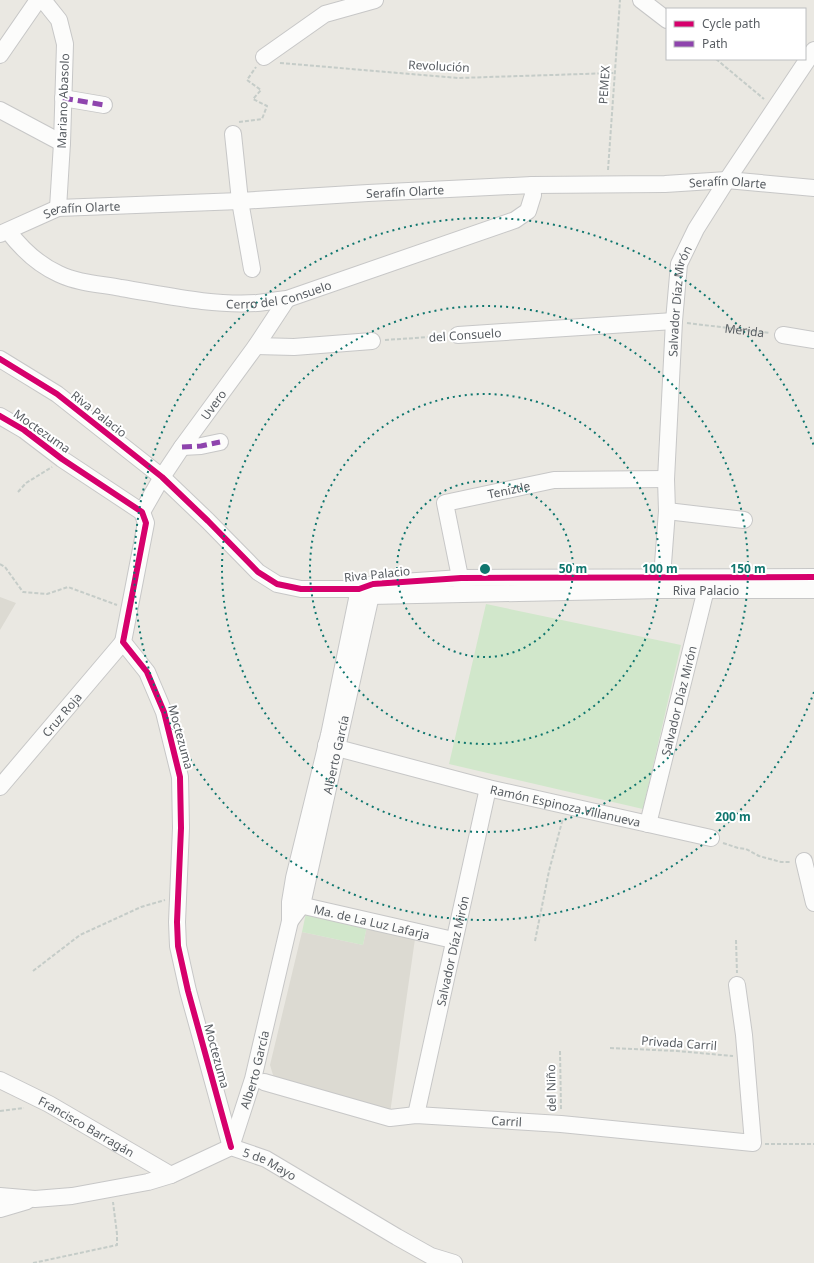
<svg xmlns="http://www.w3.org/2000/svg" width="814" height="1263" font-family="'Noto Sans',sans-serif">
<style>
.education{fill:#dcdad2}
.green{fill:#d1e7cb}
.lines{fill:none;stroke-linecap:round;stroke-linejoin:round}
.minor-casing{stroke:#c7c7c7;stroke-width:18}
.path{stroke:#c5ccc8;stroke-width:2;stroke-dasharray:4 2;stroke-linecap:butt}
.minor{stroke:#fcfcfb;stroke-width:16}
.quiet{stroke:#8e44ad;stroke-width:5;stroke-dasharray:10 5;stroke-linecap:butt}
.cycleway-casing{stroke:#fff;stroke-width:8}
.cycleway{stroke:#d6006c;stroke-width:6}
.ring{fill:none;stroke:#0f766e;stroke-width:2;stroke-dasharray:2 4}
.labels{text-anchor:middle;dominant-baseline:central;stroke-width:4;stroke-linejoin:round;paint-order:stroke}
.street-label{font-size:12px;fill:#585d62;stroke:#fff}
.centre{fill:#0f766e;stroke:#fff;stroke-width:2}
.ring-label{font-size:12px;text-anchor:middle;font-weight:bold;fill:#0f766e;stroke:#fff;stroke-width:4;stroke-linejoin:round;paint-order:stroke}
</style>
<rect width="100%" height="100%" fill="#eae8e2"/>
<path class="education" d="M0,597L16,603L0,630Z
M367,926L415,939L390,1113L283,1084L273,1075L270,1065L302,932L363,945Z"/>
<path class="green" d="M486,604L681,645L643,809L449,764Z
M306,913L367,926L363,945L302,932Z"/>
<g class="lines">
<defs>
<g id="minor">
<path d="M43,0L59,20L65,44L62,143L58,208"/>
<path d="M641,0L667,20"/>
<path d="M0,55L38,0"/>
<path d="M264,57L325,14L375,0"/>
<path d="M63,98L104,105"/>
<path d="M0,110L62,143"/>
<path d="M233,134L240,201L252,269"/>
<path id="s2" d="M8,231C21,248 39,265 59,274C78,283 100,284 121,288C165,295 211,306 257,303C267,302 277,300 287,299L515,220L528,211L533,195L532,185"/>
<path id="s3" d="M0,234L58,208L240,201L368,193L532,185L665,184L727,180L814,188"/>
<path d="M458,335L674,321"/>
<path d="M783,335L814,340"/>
<path d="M256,346L294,347L372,341"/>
<path d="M0,359L57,394L162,477L208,521L258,572L277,584L301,589H359L373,584L461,578L814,577"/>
<path d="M0,416L24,430L62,459L142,512L146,523L123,642L147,672L164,712L180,777L181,828L177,922L178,946L188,991L231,1147"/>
<path d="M182,447L201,446L220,442"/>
<path d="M667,511L744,520"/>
<path id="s4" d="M142,512L162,477L182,447L256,346L287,299"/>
<path id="s5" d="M462,587L445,503L554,480L666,479"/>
<path id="s6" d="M359,589L370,596L661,590H814"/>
<path id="s7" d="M661,590L667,511L666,479L674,321L679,264L696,229L727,180L814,50"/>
<path id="s8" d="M326,745L488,788L711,838"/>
<path id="s9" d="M0,787L123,642"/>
<path id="s10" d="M648,824L708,581"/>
<path d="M804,861L814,903"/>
<path id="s11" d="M291,903L453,940"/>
<path id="s12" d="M290,921L302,905L373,586"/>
<path id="s13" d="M0,1080L49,1104L171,1175"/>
<path id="s14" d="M264,1082L390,1118L416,1115L561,1124L753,1143L744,1035L737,985"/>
<path id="s15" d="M416,1115L488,788"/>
<path id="s16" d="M231,1147L253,1079L290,921V902L294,878L329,735L359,589"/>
<path id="s17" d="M0,1196L35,1199L72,1196L148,1182L171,1175L231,1147L266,1159L397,1237L431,1256L454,1263"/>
<path d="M0,1209L27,1201"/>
</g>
</defs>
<use href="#minor" class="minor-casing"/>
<g class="path">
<path d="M716,59L764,99"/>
<path d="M280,63L458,78L614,73"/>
<path d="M239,122L262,119L267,106L253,99L261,90L247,80L256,67"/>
<path d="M608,170L620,0"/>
<path id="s1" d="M687,323L770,333"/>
<path d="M385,340L445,336"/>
<path d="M18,492L26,483L52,467"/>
<path d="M0,564L5,567L23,592L47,594L68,587L117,605"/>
<path d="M723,843L738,848L746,849L759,856L781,862H791"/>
<path d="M736,940L737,973"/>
<path d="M535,941L549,871L563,818"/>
<path d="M33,971L80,935L141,907L165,900"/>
<path d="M610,1048L677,1051L733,1056"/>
<path d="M560,1051L561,1110"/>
<path d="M0,1111L24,1108"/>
<path d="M765,1144H814"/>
<path d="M33,1263L117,1245V1234L113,1202"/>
</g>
<use href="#minor" class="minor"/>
<path class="quiet" d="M63,98L104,105
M182,447L201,446L220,442"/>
<defs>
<path id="cycleway" d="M0,359L57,394L162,477L208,521L258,572L277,584L301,589H359L373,584L461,578L814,577
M0,416L24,430L62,459L142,512L146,523L123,642L147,672L164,712L180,777L181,828L177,922L178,946L188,991L231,1147"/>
</defs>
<use href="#cycleway" class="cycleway-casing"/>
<use href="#cycleway" class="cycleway"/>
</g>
<g class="ring">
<circle cx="485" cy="569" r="88"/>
<circle cx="485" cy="569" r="175"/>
<circle cx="485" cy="569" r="263"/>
<path d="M814 692A351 351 0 1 1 814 446"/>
</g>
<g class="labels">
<g class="street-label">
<text transform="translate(439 66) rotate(3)">Revolución</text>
<text transform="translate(604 85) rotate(-86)">PEMEX</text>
<text transform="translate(63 101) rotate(-88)">Mariano Abasolo</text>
<text stroke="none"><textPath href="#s3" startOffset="734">Serafín Olarte</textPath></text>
<text stroke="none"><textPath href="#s3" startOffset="411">Serafín Olarte</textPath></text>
<text stroke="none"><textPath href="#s3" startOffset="87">Serafín Olarte</textPath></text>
<text stroke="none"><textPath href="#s2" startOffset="291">Cerro del Consuelo</textPath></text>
<text stroke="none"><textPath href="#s7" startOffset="290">Salvador Díaz Mirón</textPath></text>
<text stroke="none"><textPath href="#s1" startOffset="58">Mérida</textPath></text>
<text transform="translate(465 335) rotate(-4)">del Consuelo</text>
<text stroke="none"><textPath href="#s4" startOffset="129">Uvero</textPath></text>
<text transform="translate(99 414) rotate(38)">Riva Palacio</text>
<text transform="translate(42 431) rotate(35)">Moctezuma</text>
<text stroke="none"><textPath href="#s5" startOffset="151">Teniztle</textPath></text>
<text transform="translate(377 574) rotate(-6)">Riva Palacio</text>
<text stroke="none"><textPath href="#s6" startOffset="349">Riva Palacio</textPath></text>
<text stroke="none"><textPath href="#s10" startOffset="127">Salvador Díaz Mirón</textPath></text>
<text stroke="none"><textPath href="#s9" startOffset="95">Cruz Roja</textPath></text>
<text transform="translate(181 737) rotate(75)">Moctezuma</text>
<text stroke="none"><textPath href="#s12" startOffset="174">Alberto García</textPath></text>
<text stroke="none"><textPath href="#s8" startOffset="247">Ramón Espinoza Villanueva</textPath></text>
<text stroke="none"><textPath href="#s11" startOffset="83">Ma. de La Luz Lafarja</textPath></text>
<text stroke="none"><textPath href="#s15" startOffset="168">Salvador Díaz Mirón</textPath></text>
<text transform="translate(679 1043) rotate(4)">Privada Carril</text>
<text transform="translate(217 1056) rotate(75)">Moctezuma</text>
<text stroke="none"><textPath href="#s16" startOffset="81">Alberto García</textPath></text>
<text transform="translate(551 1088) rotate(-91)">del Niño</text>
<text stroke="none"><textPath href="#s14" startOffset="248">Carril</textPath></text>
<text stroke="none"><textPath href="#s13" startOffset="98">Francisco Barragán</textPath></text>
<text stroke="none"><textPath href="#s17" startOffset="282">5 de Mayo</textPath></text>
</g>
</g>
<circle cx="485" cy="569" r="6" class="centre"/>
<g class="ring-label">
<text x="573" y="573">50 m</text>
<text x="660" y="573">100 m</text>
<text x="748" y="573">150 m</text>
<text x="733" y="821">200 m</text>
</g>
<rect x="666" y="8" width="140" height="52" fill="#ffffff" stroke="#bcbec0"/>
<rect x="674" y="21" width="20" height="6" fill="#d6006c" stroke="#bcbec0"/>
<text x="702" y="28" font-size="12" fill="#585d62">Cycle path</text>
<rect x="674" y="41" width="20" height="6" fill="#8e44ad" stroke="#bcbec0"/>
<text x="702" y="48" font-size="12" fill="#585d62">Path</text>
</svg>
